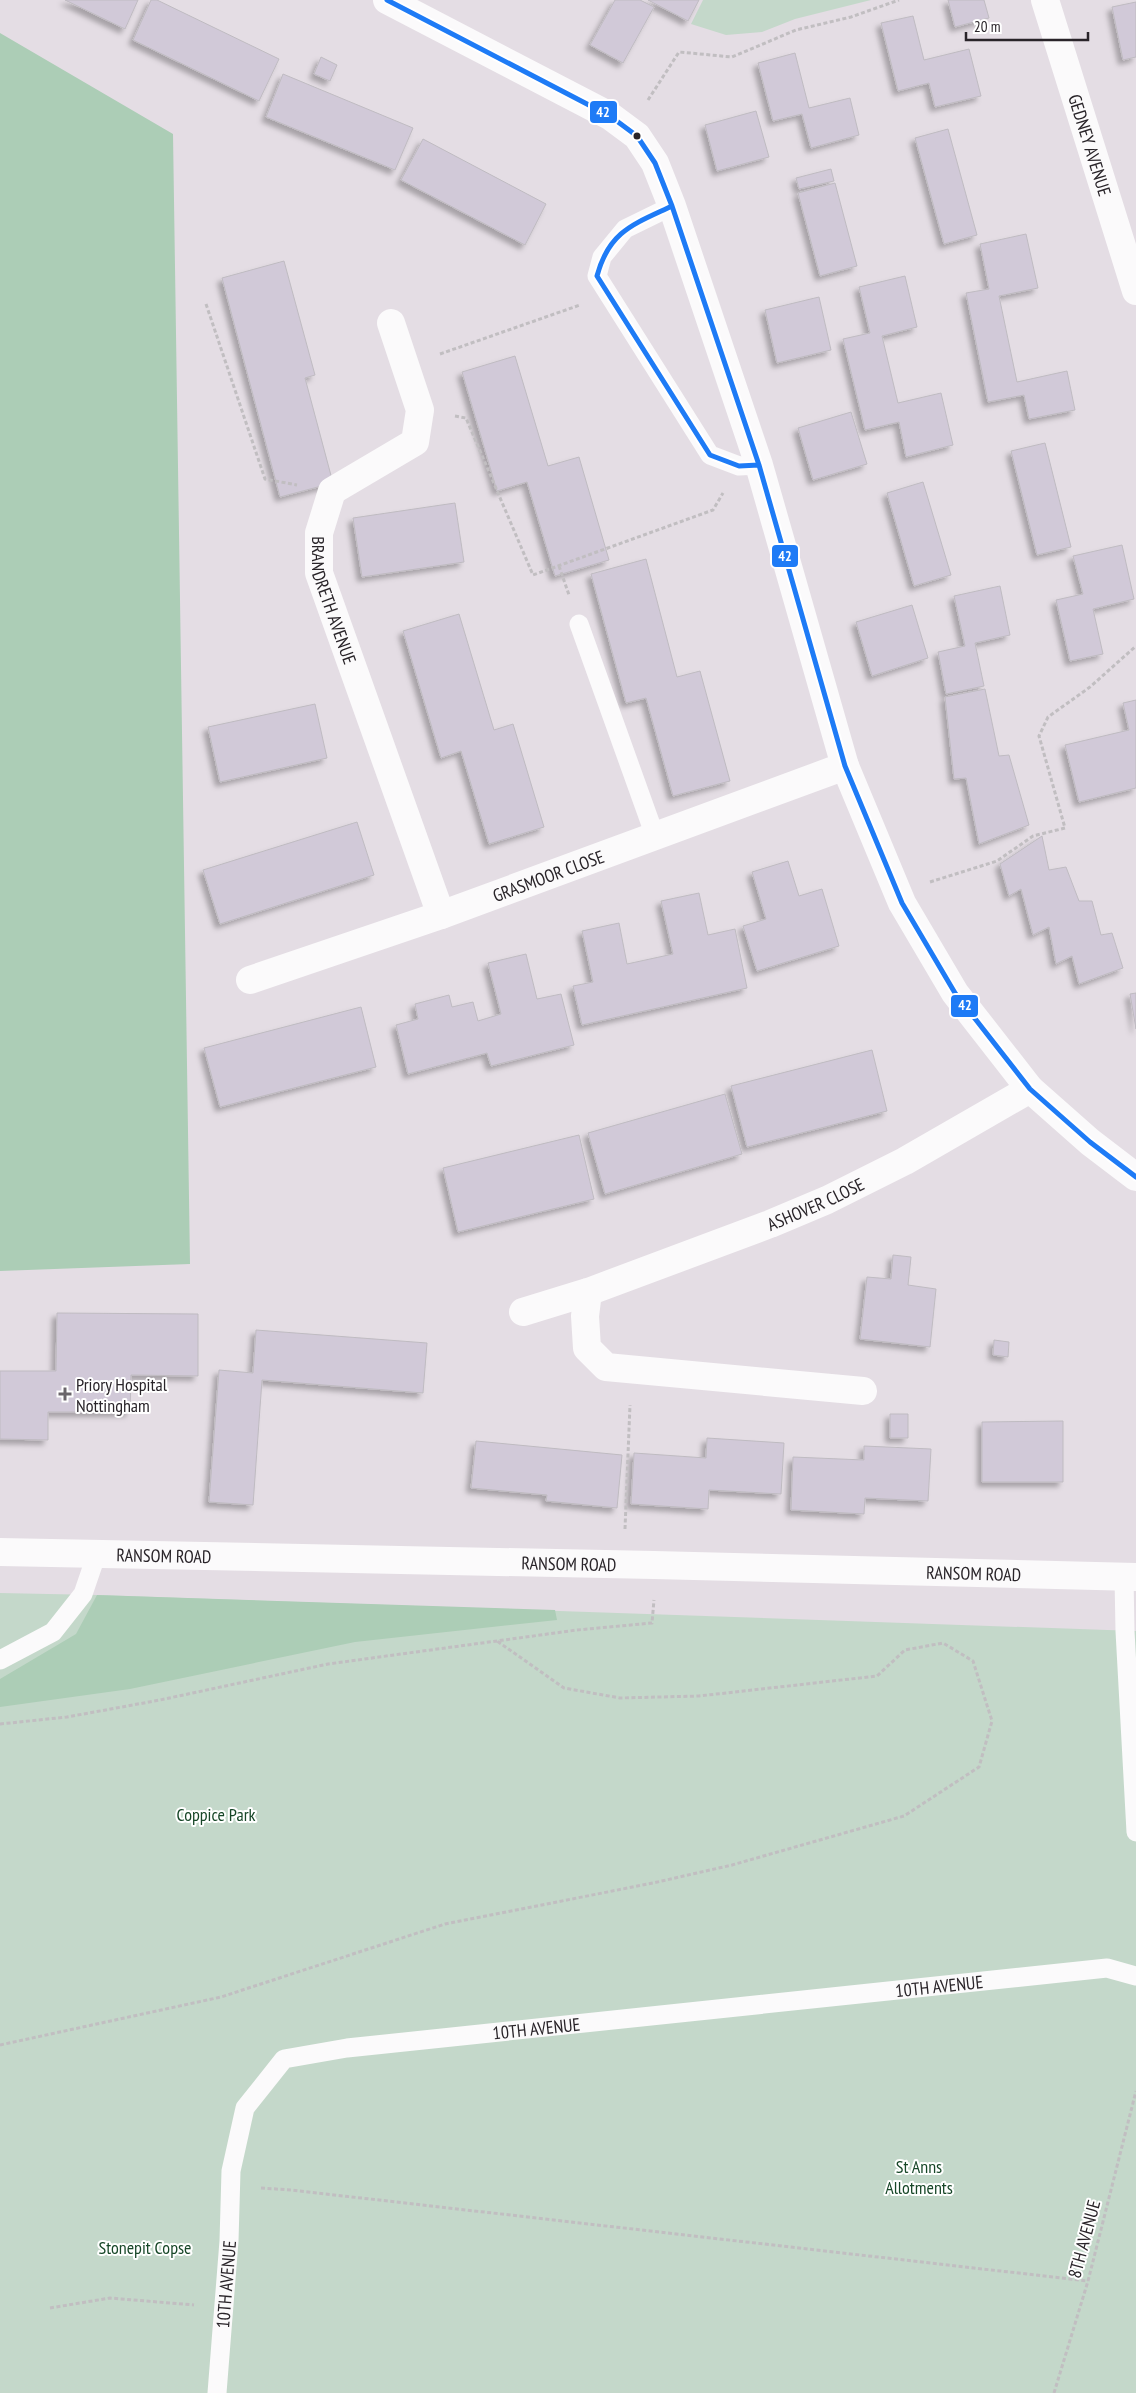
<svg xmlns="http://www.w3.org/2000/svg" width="1136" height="2393" font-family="'PT Sans Narrow',sans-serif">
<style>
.green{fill:#c4d8ca}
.forest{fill:#accdb6}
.building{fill:#d1c9d8;stroke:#bfbbc1;filter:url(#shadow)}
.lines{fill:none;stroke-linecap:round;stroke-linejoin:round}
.path{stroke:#c1bec1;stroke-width:3;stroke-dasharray:4 2.5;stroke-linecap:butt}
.service{stroke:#fbfafb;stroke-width:19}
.minor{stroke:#fbfafb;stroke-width:28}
.tertiary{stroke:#fbfafb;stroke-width:28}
.bus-1-casing{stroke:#fff;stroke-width:9}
.bus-1{stroke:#1e7bf6;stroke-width:5}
.bus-dot{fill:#292429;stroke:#fff;stroke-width:2}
.poi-dot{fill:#6a656a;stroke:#fff;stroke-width:2}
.labels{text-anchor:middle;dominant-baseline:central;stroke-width:4;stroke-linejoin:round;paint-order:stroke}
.street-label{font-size:18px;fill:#292429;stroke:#fff}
.poi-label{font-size:18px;fill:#292429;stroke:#fff;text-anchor:start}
.park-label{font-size:18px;fill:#164627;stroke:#fff}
.line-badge{stroke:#fff;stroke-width:2}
.badge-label{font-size:14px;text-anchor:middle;font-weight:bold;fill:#fff}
</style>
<defs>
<filter id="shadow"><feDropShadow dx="-4.5" dy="4.5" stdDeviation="2.5" flood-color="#0004"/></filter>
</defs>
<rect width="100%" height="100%" fill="#e4dde4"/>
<path class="green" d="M703,0H871L795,19L762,32L726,35L691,24Z
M0,1593L97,1595L1136,1631V2393H0Z"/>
<path class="forest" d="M0,33L173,134L190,1264L0,1271Z
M97,1595L555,1610L557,1620L355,1642L130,1689L0,1707V1679L76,1634Z"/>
<path class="building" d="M65,0H138L125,29Z
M151,0H157L279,59L259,101L133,40Z
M615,0H640L654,7L623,63L590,45Z
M648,0H699L688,21Z
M948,0H984L989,18L955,27Z
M1136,2V57L1123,60L1112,7Z
M913,16L924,60L969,49L981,96L935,107L929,83L898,91L881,23Z
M795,53L809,108L850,98L859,135L811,148L802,114L773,121L758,63Z
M321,57L337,65L330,81L314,74Z
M283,74L413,128L395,170L266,117Z
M756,111L769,157L717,171L705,125Z
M948,129L977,235L944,244L915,138Z
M423,139L546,204L525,245L401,180Z
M831,169L834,181L799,189L796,178Z
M835,183L857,266L820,276L798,193Z
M1026,234L1038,288L999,296L1017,382L1067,371L1075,410L1029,419L1024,395L988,402L966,293L989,289L980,244Z
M284,261L315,375L305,378L333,483L280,497L222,278Z
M905,276L917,327L882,336L898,403L941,393L953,445L906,457L899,422L865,430L843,339L870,333L859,287Z
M819,297L831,350L777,363L765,310Z
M515,356L548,466L579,457L609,560L555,576L527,482L497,491L462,372Z
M851,412L867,464L813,480L798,428Z
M1045,443L1071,547L1037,555L1011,451Z
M923,482L951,575L914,586L887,493Z
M455,503L464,562L362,577L353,518Z
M1122,545L1134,599L1093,609L1103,654L1070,661L1056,600L1083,594L1073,556Z
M646,559L677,677L700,671L730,781L673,796L646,698L626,703L591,574Z
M1000,586L1010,635L975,643L984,686L946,694L938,652L965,646L954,596Z
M912,605L928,658L872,676L856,622Z
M459,614L494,730L513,724L544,827L489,844L461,751L441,758L403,631Z
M985,689L999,756L1009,755L1029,825L979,844L966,778L954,779L945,697Z
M1136,700V788L1079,802L1065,745L1129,730L1123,703Z
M315,704L327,758L220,782L208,727Z
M357,822L374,875L220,924L203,870Z
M1042,836L1049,870L1066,867L1079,901H1092L1101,935L1112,933L1123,968L1079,984L1072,956L1056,964L1049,927L1033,935L1021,889L1009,896L1000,864Z
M788,861L799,896L822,889L839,946L757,971L743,926L766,919L752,872Z
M699,893L708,935L735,929L747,988L582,1025L573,986L593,982L582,931L619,923L627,964L673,954L661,901Z
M526,954L537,999L561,994L574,1045L491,1066L487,1053L408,1074L396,1025L418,1019L415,1004L449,995L452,1007L473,1002L478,1021L501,1014L488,963Z
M1136,993V1029L1130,994Z
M361,1007L376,1067L220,1107L204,1048Z
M872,1050L887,1111L747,1147L731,1086Z
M725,1094L742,1154L605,1194L588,1133Z
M579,1135L594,1199L458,1232L443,1168Z
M893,1255L911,1257L908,1285L936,1289L930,1347L860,1339L867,1277L891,1279Z
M57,1313L198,1314V1376L131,1375L130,1412H48V1440L0,1439V1371H56Z
M256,1330L427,1343L423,1393L262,1380L253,1505L209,1502L219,1370L253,1373Z
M994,1340L1009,1342L1008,1357L993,1355Z
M890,1414H908V1438H890Z
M1063,1421V1482H982V1422Z
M707,1438L784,1443L781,1494L709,1490L708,1509L631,1504L634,1453L706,1458Z
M476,1441L622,1455L617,1508L546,1501L547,1495L471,1488Z
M864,1446L931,1449L928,1501L865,1498L864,1514L791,1510L793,1457L864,1460Z"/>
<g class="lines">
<path class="path" d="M648,100L679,52L732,57L796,30L851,17L899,0
M206,304L265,479L297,485
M440,354L580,305
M455,416L466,418L533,575L713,510L723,493
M559,566L569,595
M930,882L997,861L1033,836L1065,828L1039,736L1048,717L1090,687L1136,646
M625,1529L630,1405
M0,1724L67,1717L160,1700L328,1664L577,1630L652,1623L654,1600
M0,2045L221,1997L445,1924L653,1883L732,1865L904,1816L979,1767L992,1721L973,1661L943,1643L905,1650L877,1676L699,1696L620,1698L564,1688L497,1641
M261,2188L291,2190L1088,2281
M50,2308L110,2298L194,2305
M1054,2393L1088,2281L1136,2091"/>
<g class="service">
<path d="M672,206L625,229L602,257L597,276L710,455L739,466L759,465"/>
<path d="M579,624L655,836"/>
<path d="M1124,1577L1125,1631L1136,1832"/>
<path d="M0,1660L53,1632L83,1594L97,1553"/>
<path id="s1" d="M217,2393L229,2241L231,2171L245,2108L284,2059L347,2048L1107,1968L1136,1976"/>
</g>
<g class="minor">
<path d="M387,0L610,116L637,136L655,163L672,206L759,465L845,766L902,903L955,993L1030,1089L1090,1142L1136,1177"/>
<path id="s2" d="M1045,0L1136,291"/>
<path id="s3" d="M391,323L420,410L415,442L332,491L319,533V573L441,915"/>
<path id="s4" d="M250,980L441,915L845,766"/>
<path d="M588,1292L585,1316L587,1348L606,1367L863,1391"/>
<path id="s5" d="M523,1312L588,1292L770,1224L827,1200L905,1161L1030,1089"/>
</g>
<path class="tertiary" id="s6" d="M0,1552L654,1565L1136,1577"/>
<defs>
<path id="bus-1" d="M387,0L610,116L637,136L655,163L672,206L759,465L845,766L902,903L955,993L1030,1089L1090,1142L1136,1177
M672,206C634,224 609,231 597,276L710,455L739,466L759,465"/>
</defs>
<use href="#bus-1" class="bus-1-casing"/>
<use href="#bus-1" class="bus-1"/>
</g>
<circle class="bus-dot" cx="637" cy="136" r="4.5"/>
<path class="poi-dot" d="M62.5 1386.5h5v5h5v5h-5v5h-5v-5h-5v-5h5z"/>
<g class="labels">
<g class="street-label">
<text stroke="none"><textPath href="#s2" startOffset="152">GEDNEY AVENUE</textPath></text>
<text stroke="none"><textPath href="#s3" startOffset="334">BRANDRETH AVENUE</textPath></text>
<text stroke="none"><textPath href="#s4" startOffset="316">GRASMOOR CLOSE</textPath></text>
<text stroke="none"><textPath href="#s5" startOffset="312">ASHOVER CLOSE</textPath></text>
<text stroke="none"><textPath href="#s6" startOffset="164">RANSOM ROAD</textPath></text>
<text stroke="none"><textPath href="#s6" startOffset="569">RANSOM ROAD</textPath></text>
<text stroke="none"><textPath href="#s6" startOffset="974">RANSOM ROAD</textPath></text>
<text stroke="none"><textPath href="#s1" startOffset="1009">10TH AVENUE</textPath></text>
<text stroke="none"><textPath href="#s1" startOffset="604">10TH AVENUE</textPath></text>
<text transform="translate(1084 2239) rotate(-75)">8TH AVENUE</text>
<text stroke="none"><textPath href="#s1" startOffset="109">10TH AVENUE</textPath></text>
</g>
<g class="poi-label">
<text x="76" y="1384">Priory Hospital<tspan x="76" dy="21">Nottingham</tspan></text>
</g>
<g class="park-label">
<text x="216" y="1814">Coppice Park</text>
<text x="919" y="2166">St Anns<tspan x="919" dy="21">Allotments</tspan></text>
<text x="145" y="2247">Stonepit Copse</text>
</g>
</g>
<g class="line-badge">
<rect x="589" y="100" width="29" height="24" rx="5" fill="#1e7bf6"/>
<rect x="771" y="544" width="28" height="24" rx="5" fill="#1e7bf6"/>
<rect x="950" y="994" width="29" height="24" rx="5" fill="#1e7bf6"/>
</g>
<g class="badge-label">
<text x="603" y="117">42</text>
<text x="785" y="561">42</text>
<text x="965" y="1010">42</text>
</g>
<path d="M966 32v8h122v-8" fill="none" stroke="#292429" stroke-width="2.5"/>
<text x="974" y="32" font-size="15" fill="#292429" stroke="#ffffff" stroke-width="4" paint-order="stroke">20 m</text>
</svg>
